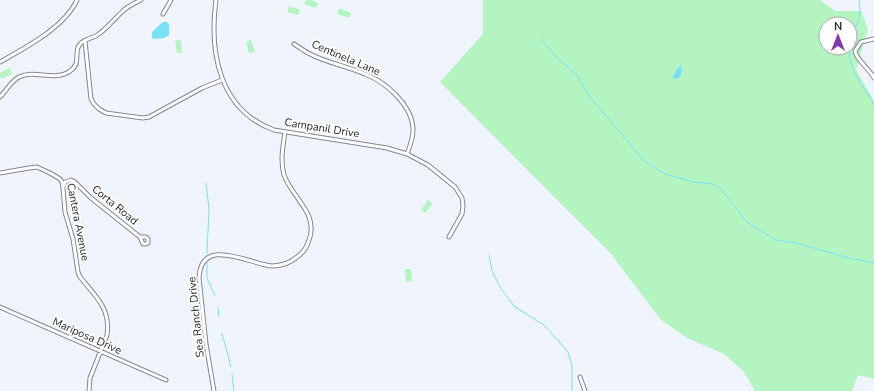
<svg xmlns="http://www.w3.org/2000/svg" width="874" height="391" font-family="'Nunito Sans',sans-serif">
<style>
.green{fill:#b3f4c0;fill-rule:evenodd}
.water{fill:#77e1f8}
.lines{fill:none;stroke-linecap:round;stroke-linejoin:round}
.stream{stroke:#77e1f8;stroke-width:1}
.minor-casing{stroke:#828790;stroke-width:5}
.minor{stroke:#fff;stroke-width:3}
.labels{text-anchor:middle;dominant-baseline:central;stroke-width:4;stroke-linejoin:round;paint-order:stroke}
.street-label{font-size:11px;fill:#25272b;stroke:#fff}
</style>
<rect width="100%" height="100%" fill="#f0f5fd"/>
<path class="green" d="M306,0H311L318,3L316,8L304,4Z
M483,0H820L835,11H861L868,29L856,70L874,101V379L858,375L852,391H755L744,372L724,354L687,338L661,320L611,254L440,82L483,34ZM826,24H850V48H826Z
M289,6L300,10L298,15L287,12Z
M339,8L351,13L349,18L337,14Z
M181,40L182,53H177L175,41Z
M251,40L255,52L249,53L246,42Z
M10,68L12,74L1,79L0,73Z
M428,200L433,203L425,213L421,210Z
M405,269H411L412,281L406,282Z"/>
<path class="water" d="M163,22H167L169,25V35L164,38L153,39L152,37V32Z
M681,64H682L681,66L682,72L679,78L674,79L673,76L676,72V69L679,68Z"/>
<g class="lines">
<path class="stream" d="M541,39L559,60L576,74L590,97L645,162L665,174L693,182L713,184L720,188L747,222L753,226L776,240L796,243L849,258L874,263
M850,41C855,23 863,22 859,0
M849,48C848,70 864,86 874,105
M206,183L209,209L207,254
M489,255L492,271L501,289L515,307L544,325L568,352L572,366V391
M207,263V278L215,296
M218,308L219,316
M222,333L231,367
M232,374L234,391"/>
<defs>
<path id="minor" d="M216,0C209,52 219,110 274,130L387,148L407,154L428,165L455,187L462,198L463,206L462,214L449,237
M163,14L171,0
M874,39L861,42L855,51C856,60 869,68 874,78
M85,41L91,99L94,104L99,109L106,113L143,118L149,117L202,88L222,80
M294,44C299,47 304,51 310,54C327,63 347,66 365,74C386,82 413,106 413,130C413,139 410,146 407,154
M0,62C25,48 65,27 77,0
M0,97C7,90 11,81 19,77C35,69 55,82 70,71C82,63 73,52 80,44C83,40 91,38 96,36C107,29 113,20 123,11C128,6 135,3 141,0
M0,173L29,168L37,167L50,173L60,179L62,182L63,188L65,212L73,239L78,272L80,277C95,296 111,308 107,335L90,378L89,391
M64,186L65,182L71,180L75,182L91,198L140,237L143,244H146L148,243V239L146,237H140
M0,307L166,380
M580,377L585,391
M214,391L206,344L199,278C201,235 249,264 272,266C281,266 290,263 297,257C303,253 307,247 309,240C319,213 292,198 284,175C280,161 283,146 285,132"/>
</defs>
<use href="#minor" class="minor-casing"/>
<use href="#minor" class="minor"/>
</g>
<g class="labels">
<g class="street-label">
<text transform="translate(346 58) rotate(23)">Centinela Lane</text>
<text transform="translate(322 128) rotate(9)">Campanil Drive</text>
<text transform="translate(115 205) rotate(39)">Corta Road</text>
<text transform="translate(78 222) rotate(79)">Cantera Avenue</text>
<text transform="translate(196 317) rotate(-96)">Sea Ranch Drive</text>
<text transform="translate(87 336) rotate(24)">Mariposa Drive</text>
</g>
</g>
<g transform="translate(838 36)"><circle r="19" fill="#ffffff" stroke="#a8a9aa"/>
<path d="M0-3L7 15L0 10L-7 15Z" fill="#843aac"/>
<text y="-6" font-size="11" font-weight="bold" text-anchor="middle" fill="#25272b">N</text>
</g>
</svg>
